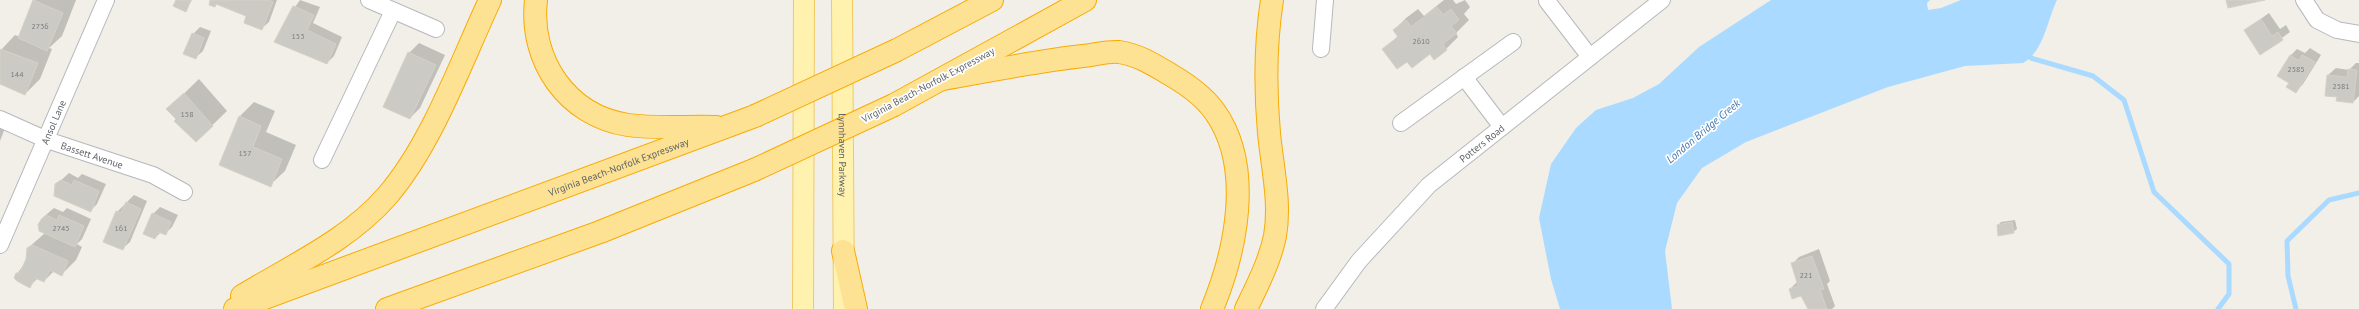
<svg xmlns="http://www.w3.org/2000/svg" width="2359" height="309" font-family="'PT Sans',sans-serif">
<style>
.water{fill:#aadaff}
.shadow{fill:#0003}
.lines{fill:none;stroke-linecap:round;stroke-linejoin:round}
.stream{stroke:#aadaff;stroke-width:5}
.building{fill:#cccac5;stroke:#d6d1c6}
.minor-casing{stroke:#b5b8bc;stroke-width:18}
.major-casing{stroke:#f2c960;stroke-width:22}
.highway-casing{stroke:#f9ab00;stroke-width:24}
.minor{stroke:#fff;stroke-width:16}
.major{stroke:#fff2af;stroke-width:20}
.highway{stroke:#fde293;stroke-width:22}
.highway-bridge-casing{stroke:#f9ab00;stroke-width:24;stroke-linecap:butt}
.highway-bridge{stroke:#fde293;stroke-width:22}
.labels{text-anchor:middle;dominant-baseline:central;stroke-width:3.5;stroke-linejoin:round;paint-order:stroke}
.number-label{font-size:8px;fill:#7a7d7f}
.street-label{font-size:10px;fill:#5f6368;stroke:#fff}
.water-label{font-size:11px;font-style:italic;fill:#4174aa;stroke:#fff}
</style>
<rect width="100%" height="100%" fill="#f1efe8"/>
<path class="water" d="M1771,0H1930L1927,3L1928,10L1941,8L1961,0H2057C2047,21 2044,51 2023,63L1965,66L1888,87L1746,142L1702,168L1677,203L1665,251L1672,309H1560L1551,279L1539,218L1551,164L1576,128L1596,110L1633,98L1659,84L1699,47Z"/>
<path class="shadow" d="M35,0H76L62,36L49,48L52,49L40,79L25,94L0,83V51L15,35L20,37Z
M177,0H192L186,10Z
M211,0H277L269,22L261,29L248,16L217,3L215,6Z
M300,0L320,7L313,23L342,37L334,56L327,63L275,42L285,21Z
M1444,0H1453L1456,4L1465,0L1470,7L1464,14L1469,20L1456,33L1458,37L1446,49L1434,58L1430,53L1407,60L1384,49L1398,36L1394,30L1406,18L1418,9L1424,16Z
M2269,13L2280,29L2286,25L2290,32L2260,54L2245,30Z
M200,27L211,31L203,51L195,58L193,34Z
M419,43L445,55L420,108L410,118L409,53Z
M2310,48L2321,55L2303,84L2296,92L2290,82V56L2297,49L2305,53Z
M2356,63H2359V96L2353,102L2328,75L2336,68L2349,70Z
M199,79L227,111L196,141L168,109Z
M254,102L275,111L266,132L296,145L285,171L270,185L220,164L240,116Z
M0,126L5,128L0,141Z
M69,173L78,178L82,174L106,184L97,204L90,211L56,185Z
M134,195L147,201L130,242L122,249L117,212Z
M160,207L178,215L172,227L165,234L161,232L155,238L153,214Z
M54,208L63,212L67,208L91,219L82,239L77,244L82,247L76,260L62,274L54,271L44,281L38,278L30,286L17,274L27,260L28,248L45,233L39,224L41,219Z
M2015,220L2017,229L2013,232L1998,225L2001,222Z
M1819,249L1830,281L1827,284L1835,306L1832,309H1808L1802,294L1790,289L1797,282L1792,264L1799,257Z"/>
<g class="lines">
<path class="stream" d="M2031,58L2093,76L2124,100L2154,192L2229,264V294L2218,309
M2296,309L2288,276L2287,241L2329,200L2359,193"/>
</g>
<path class="building" d="M33,0L63,13L47,51L18,38Z
M176,0H191L186,12L173,6Z
M210,0H269L273,2L262,30L244,23L246,16L216,4L215,7L209,5Z
M2226,0H2265L2228,8Z
M293,6L314,15L307,30L336,44L327,64L274,42Z
M1437,7L1443,15L1451,9L1459,20L1451,26L1457,33L1443,44L1447,50L1434,60L1430,54L1412,68L1407,62L1397,69L1382,49L1398,37L1393,30L1406,20L1411,27Z
M2261,19L2272,36L2278,32L2283,40L2260,55L2244,30Z
M192,33L204,38L196,59L183,54Z
M0,49L38,63L25,95L0,84Z
M408,52L436,65L410,119L383,107Z
M2290,55L2299,61L2302,55L2315,62L2296,93L2286,87L2289,83L2277,76Z
M2348,69L2357,70L2353,103L2336,101L2337,97L2325,96L2327,75L2347,77Z
M184,93L213,126L196,142L174,121L176,119L166,109Z
M239,116L261,126L253,147L282,159L271,187L219,165Z
M61,180L72,185L74,180L99,191L91,212L54,196L55,184Z
M126,202L141,209L123,250L103,242L116,211L121,213Z
M152,213L171,222L166,235L158,232L155,239L143,234Z
M46,215L57,220L59,215L84,226L75,247L39,231L38,224Z
M2012,222L2014,233L1998,236L1997,225Z
M32,245L68,261L62,276L50,270L44,282L35,278L30,288L17,281L14,278L16,273H20L26,259L27,248Z
M1812,256L1824,289L1820,290L1827,309H1808L1801,296L1792,299L1789,289L1798,286L1791,263Z"/>
<g class="lines">
<defs>
<g id="minor">
<path d="M369,0L436,29"/>
<path d="M2304,0L2317,20L2337,30L2359,34"/>
<path d="M1547,1L1590,57"/>
<path d="M1321,49L1325,0"/>
<path d="M1464,77L1502,127"/>
<path id="s1" d="M0,119L47,140L153,175L184,192"/>
<path d="M1401,123L1513,42"/>
<path d="M322,160L393,11"/>
<path id="s2" d="M0,245L106,0"/>
<path id="s3" d="M1324,309L1359,261L1429,185L1662,0"/>
</g>
<g id="major">
<path id="s4" d="M842,0L844,309"/>
<path d="M803,309L804,0"/>
</g>
<g id="highway">
<path d="M536,0C529,60 567,116 628,125C657,129 688,126 716,127"/>
<path d="M897,50L992,0"/>
<path d="M943,79C990,71 1036,61 1083,56C1094,55 1108,51 1119,52C1139,55 1154,65 1171,75C1188,85 1204,96 1215,112C1254,167 1236,251 1212,309"/>
<path d="M894,105L1085,0"/>
<path d="M843,251L856,309"/>
<path d="M242,296C291,266 349,240 387,196C432,144 461,62 490,0"/>
<path id="s5" d="M235,309L755,116"/>
<path d="M387,309L600,232L754,170"/>
<path d="M1246,309C1257,286 1270,261 1275,236C1281,202 1272,166 1269,133C1265,88 1265,45 1272,0"/>
</g>
</defs>
<use href="#minor" class="minor-casing"/>
<use href="#major" class="major-casing"/>
<use href="#highway" class="highway-casing"/>
<use href="#minor" class="minor"/>
<use href="#major" class="major"/>
<use href="#highway" class="highway"/>
<defs>
<path id="highway-bridge" d="M755,116L897,50
M754,170L894,105"/>
</defs>
<use href="#highway-bridge" class="highway-bridge-casing"/>
<use href="#highway-bridge" class="highway-bridge"/>
</g>
<g class="labels">
<g class="number-label">
<text x="40" y="26">2736</text>
<text x="298" y="36">153</text>
<text x="1421" y="41">2610</text>
<text x="2296" y="69">2585</text>
<text x="17" y="74">144</text>
<text x="2341" y="86">2581</text>
<text x="187" y="114">158</text>
<text x="245" y="153">157</text>
<text x="61" y="228">2745</text>
<text x="121" y="228">161</text>
<text x="1806" y="275">221</text>
</g>
<g class="street-label">
<text transform="translate(928 85) rotate(-28)">Virginia Beach-Norfolk Expressway</text>
<text stroke="none"><textPath href="#s2" startOffset="134">Ansol Lane</textPath></text>
<text stroke="none"><textPath href="#s3" startOffset="230">Potters Road</textPath></text>
<text stroke="none"><textPath href="#s1" startOffset="99">Bassett Avenue</textPath></text>
<text stroke="none"><textPath href="#s4" startOffset="155">Lynnhaven Parkway</textPath></text>
<text stroke="none"><textPath href="#s5" startOffset="409">Virginia Beach-Norfolk Expressway</textPath></text>
</g>
<g class="water-label">
<text transform="translate(1703 131) rotate(-40)">London Bridge Creek</text>
</g>
</g>
</svg>
